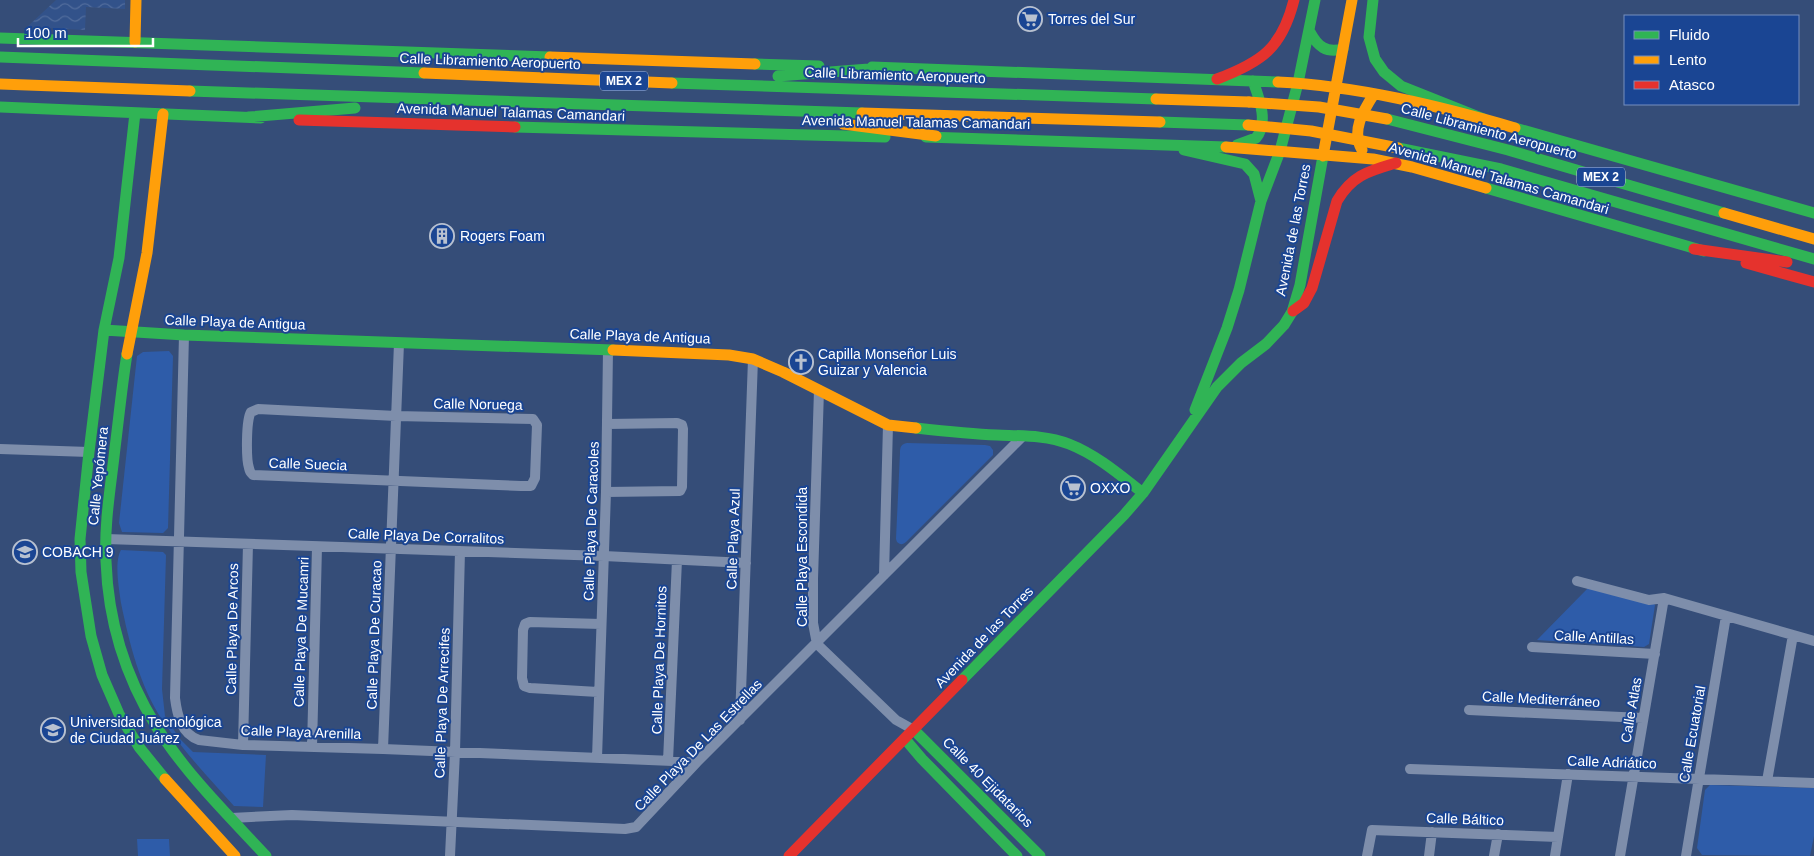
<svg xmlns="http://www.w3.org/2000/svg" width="1814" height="856" font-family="Arial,sans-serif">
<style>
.park{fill:#2e5ca9}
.water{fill:url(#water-waves)}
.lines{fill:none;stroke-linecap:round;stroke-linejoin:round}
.street{stroke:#7e8eab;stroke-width:10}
.fast{stroke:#30b455;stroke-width:11}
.slow{stroke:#ff9f0a;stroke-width:11}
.jam{stroke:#e5322d;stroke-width:11}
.slow-bridge{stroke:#ff9f0a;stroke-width:11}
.labels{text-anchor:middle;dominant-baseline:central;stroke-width:4;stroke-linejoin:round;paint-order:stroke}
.shield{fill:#1a4593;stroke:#bac7df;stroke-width:1}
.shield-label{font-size:12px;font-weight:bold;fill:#fff}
.poi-label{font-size:14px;fill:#fff;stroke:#1a4593;text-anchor:start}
.street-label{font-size:14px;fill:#fff;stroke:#1a4593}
</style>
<defs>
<pattern id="water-waves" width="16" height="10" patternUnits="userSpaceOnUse" patternTransform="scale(1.25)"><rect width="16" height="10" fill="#32528a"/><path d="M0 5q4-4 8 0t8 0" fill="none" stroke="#516c9c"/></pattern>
</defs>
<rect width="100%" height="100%" fill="#354d78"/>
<path class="park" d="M169,351L173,356L168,528L163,533L122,532L119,523L137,356L143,352Z
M907,443L985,445L990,446L993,450V455L908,540C904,544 902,546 897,542L896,539L900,453C900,447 901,444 907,443Z
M121,550L163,552L166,555L162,689L165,716L179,738L193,752L266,755L263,807L234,806C210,779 183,751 163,721C140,687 129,642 121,603C119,589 114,562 121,550Z
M1589,587L1653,603L1655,605L1649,644L1644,647L1537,640Z
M1710,785L1814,788V836L1810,856L1702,855L1697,848L1705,790Z
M137,839H169L170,856H138Z"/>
<path class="water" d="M56,0H125V9L86,7L85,30L27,27Z"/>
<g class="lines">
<path class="street" d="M184,335L175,698C177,714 181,734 199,740L243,745L383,749L697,762
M819,390L813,579V623L817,644L896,720L914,730
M258,409L396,416L533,419L537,425L535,478L531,486H521L253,475C250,472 250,472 249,468C246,459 246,420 251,412Z
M0,449L89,452
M606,492L680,491L682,487L683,429L682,425L677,423L607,424
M106,539L604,556L746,563
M884,575L888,425
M1577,581L1649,600L1664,598L1814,641
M1532,647L1655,654
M598,692L530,688L524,686L522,678L523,630L525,624L530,622L601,624
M1469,710L1643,718
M740,720L753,359
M243,745L248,544
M312,747L317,547
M383,749L399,343
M597,758L606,492L608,350
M668,761L677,560
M1410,769L1814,783
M1767,781L1793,635
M231,818L292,815L625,829L636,827L697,762L1022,437
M450,856L455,752L460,551
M1367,856L1372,830L1558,837
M1429,856L1432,832
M1494,856L1498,834
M1555,856L1568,774
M1620,856L1664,598
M1686,856L1726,616"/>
<path class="fast" d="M1373,0L1369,37L1375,59L1384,72L1401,86L1484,119
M1310,32C1318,47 1326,53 1343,49
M0,38L550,57
M0,57L424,73
M755,64L819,66
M872,67L1278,82
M778,76L882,68
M672,83L1156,99
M190,91L862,113
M0,107L261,118
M135,113L119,258L104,330L89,452L80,539L81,572L91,636L102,675L119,714L139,747L165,779
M249,117L355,108
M1387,119L1508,150L1724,213
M1160,122L1248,125
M515,127L885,137
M1515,128L1814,213
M926,137L1226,147
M1237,145L1256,138C1269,122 1259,98 1253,81
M1398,148L1501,169L1814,259
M1184,150L1245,164L1254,174L1261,201
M1280,151L1298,83L1315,0
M1486,188L1704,251
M104,330L184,335L613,350
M127,354C122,385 119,416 115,448C111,485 104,523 106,561C108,619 125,676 156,726C186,774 228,815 266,856
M1195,410L1227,328L1239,290L1261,201L1280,151
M916,428C943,431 970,434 997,435C1021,436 1046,435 1069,444C1097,455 1120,475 1143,493
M962,680L1124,515L1143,493L1217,387L1241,363L1266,344L1284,325L1292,312L1300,285L1323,156
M914,730L1040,856
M905,739L922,759L1017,856"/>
<path class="slow" d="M135,42L136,0
M550,57L755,64
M424,73L672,83
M1278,82C1357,86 1439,106 1515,128
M0,84L190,91
M1156,99L1249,102
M862,113L1160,122
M843,124L936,136
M1226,147L1373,159L1412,167L1486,188
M1362,150C1351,131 1363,111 1374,94
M1323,156L1352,0
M1724,213L1814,239
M613,350L729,355L753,359L783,372L888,425L916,428
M127,354L147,253L163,114
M165,779L235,856"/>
<path class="jam" d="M1217,79C1262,62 1282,48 1294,0
M299,120L515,127
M1694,249L1787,262
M1746,263L1814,282
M1293,311L1304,303L1312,288L1337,201C1352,175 1369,171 1396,163
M789,856L962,680"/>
<path class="slow-bridge" d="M1249,102L1319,107L1387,119
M1248,125L1311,131L1398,148"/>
</g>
<defs>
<symbol id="supermarket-ring" viewBox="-11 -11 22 22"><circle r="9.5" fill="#1a4593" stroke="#b8c1d0" stroke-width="1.5"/><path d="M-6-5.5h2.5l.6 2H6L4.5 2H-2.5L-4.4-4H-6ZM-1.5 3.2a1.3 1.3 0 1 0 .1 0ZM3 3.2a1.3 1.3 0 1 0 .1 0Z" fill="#b8c1d0"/></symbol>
<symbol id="building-ring" viewBox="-11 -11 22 22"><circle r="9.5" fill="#1a4593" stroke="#b8c1d0" stroke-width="1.5"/><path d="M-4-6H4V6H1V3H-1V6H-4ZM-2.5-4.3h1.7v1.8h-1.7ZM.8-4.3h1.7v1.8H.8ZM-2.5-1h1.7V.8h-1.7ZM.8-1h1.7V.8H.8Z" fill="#b8c1d0"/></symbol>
<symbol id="church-ring" viewBox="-11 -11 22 22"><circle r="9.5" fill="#1a4593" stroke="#b8c1d0" stroke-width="1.5"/><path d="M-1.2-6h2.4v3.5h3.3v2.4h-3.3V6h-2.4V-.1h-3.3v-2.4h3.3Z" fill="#b8c1d0"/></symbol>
<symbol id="school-ring" viewBox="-11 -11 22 22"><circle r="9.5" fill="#1a4593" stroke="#b8c1d0" stroke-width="1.5"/><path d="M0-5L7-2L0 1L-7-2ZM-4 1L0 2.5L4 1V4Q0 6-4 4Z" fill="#b8c1d0"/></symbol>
<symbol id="university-ring" viewBox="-11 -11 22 22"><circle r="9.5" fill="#1a4593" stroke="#b8c1d0" stroke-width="1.5"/><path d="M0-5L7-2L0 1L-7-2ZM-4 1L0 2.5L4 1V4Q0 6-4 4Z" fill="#b8c1d0"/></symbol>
</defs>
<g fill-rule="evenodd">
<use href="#supermarket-ring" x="1016" y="5" width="28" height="28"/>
<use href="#building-ring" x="428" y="222" width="28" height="28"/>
<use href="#church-ring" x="787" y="348" width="28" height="28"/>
<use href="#supermarket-ring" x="1059" y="474" width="28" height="28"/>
<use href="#school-ring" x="11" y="538" width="28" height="28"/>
<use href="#university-ring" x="39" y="716" width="28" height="28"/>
</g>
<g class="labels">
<g class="shield">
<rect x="600" y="71.5" width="48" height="19" rx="4"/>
<rect x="1577" y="167.5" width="48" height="19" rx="4"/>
</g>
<g class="shield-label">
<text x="624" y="81">MEX 2</text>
<text x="1601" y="177">MEX 2</text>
</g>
<g class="poi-label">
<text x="1048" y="19">Torres del Sur</text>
<text x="460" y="236">Rogers Foam</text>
<text x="818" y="354">Capilla Monseñor Luis<tspan x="818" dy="16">Guizar y Valencia</tspan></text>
<text x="1090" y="488">OXXO</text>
<text x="42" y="552">COBACH 9</text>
<text x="70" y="722">Universidad Tecnológica<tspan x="70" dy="16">de Ciudad Juárez</tspan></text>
</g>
<g class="street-label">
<text transform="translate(490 61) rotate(2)">Calle Libramiento Aeropuerto</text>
<text transform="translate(895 75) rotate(2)">Calle Libramiento Aeropuerto</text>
<text transform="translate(511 112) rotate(2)">Avenida Manuel Talamas Camandari</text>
<text transform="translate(916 122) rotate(1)">Avenida Manuel Talamas Camandari</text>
<text transform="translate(1489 131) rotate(15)">Calle Libramiento Aeropuerto</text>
<text transform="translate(1499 178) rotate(16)">Avenida Manuel Talamas Camandari</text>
<text transform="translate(1293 230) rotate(-79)">Avenida de las Torres</text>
<text transform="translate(235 322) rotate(2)">Calle Playa de Antigua</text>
<text transform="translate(640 336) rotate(2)">Calle Playa de Antigua</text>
<text transform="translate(478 404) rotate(1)">Calle Noruega</text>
<text transform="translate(308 464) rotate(2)">Calle Suecia</text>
<text transform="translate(98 476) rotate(-84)">Calle Yepómera</text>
<text transform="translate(591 521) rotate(-88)">Calle Playa De Caracoles</text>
<text transform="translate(426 536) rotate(2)">Calle Playa De Corralitos</text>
<text transform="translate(733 539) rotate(-88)">Calle Playa Azul</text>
<text transform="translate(802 557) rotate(-90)">Calle Playa Escondida</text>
<text transform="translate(232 629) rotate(-89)">Calle Playa De Arcos</text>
<text transform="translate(301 632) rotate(-88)">Calle Playa De Mucamri</text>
<text transform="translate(374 635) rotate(-88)">Calle Playa De Curacao</text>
<text transform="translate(984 637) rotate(-46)">Avenida de las Torres</text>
<text transform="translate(1594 637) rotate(3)">Calle Antillas</text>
<text transform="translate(659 660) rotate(-88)">Calle Playa De Hornitos</text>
<text transform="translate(1541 699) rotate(3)">Calle Mediterráneo</text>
<text transform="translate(442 703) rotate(-88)">Calle Playa De Arrecifes</text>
<text transform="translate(1631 710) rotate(-80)">Calle Atlas</text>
<text transform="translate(301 732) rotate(2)">Calle Playa Arenilla</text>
<text transform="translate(1692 734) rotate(-80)">Calle Ecuatorial</text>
<text transform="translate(698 745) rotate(-46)">Calle Playa De Las Estrellas</text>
<text transform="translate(1612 762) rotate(2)">Calle Adriático</text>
<text transform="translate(988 782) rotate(45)">Calle 40 Ejidatarios</text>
<text transform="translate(1465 819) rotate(2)">Calle Báltico</text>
</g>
</g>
<rect x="1624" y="15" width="175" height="90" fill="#1a4593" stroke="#768fbe"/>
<rect x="1634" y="31" width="25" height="8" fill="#30b455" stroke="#768fbe"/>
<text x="1669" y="40" font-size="15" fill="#ffffff">Fluido</text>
<rect x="1634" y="56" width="25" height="8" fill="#ff9f0a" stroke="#768fbe"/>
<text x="1669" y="65" font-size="15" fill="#ffffff">Lento</text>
<rect x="1634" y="81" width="25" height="8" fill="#e5322d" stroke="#768fbe"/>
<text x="1669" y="90" font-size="15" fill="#ffffff">Atasco</text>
<path d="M18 38v8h135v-8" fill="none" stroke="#ffffff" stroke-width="2.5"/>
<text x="25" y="38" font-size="15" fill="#ffffff" stroke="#1a4593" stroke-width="4" paint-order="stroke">100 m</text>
</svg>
